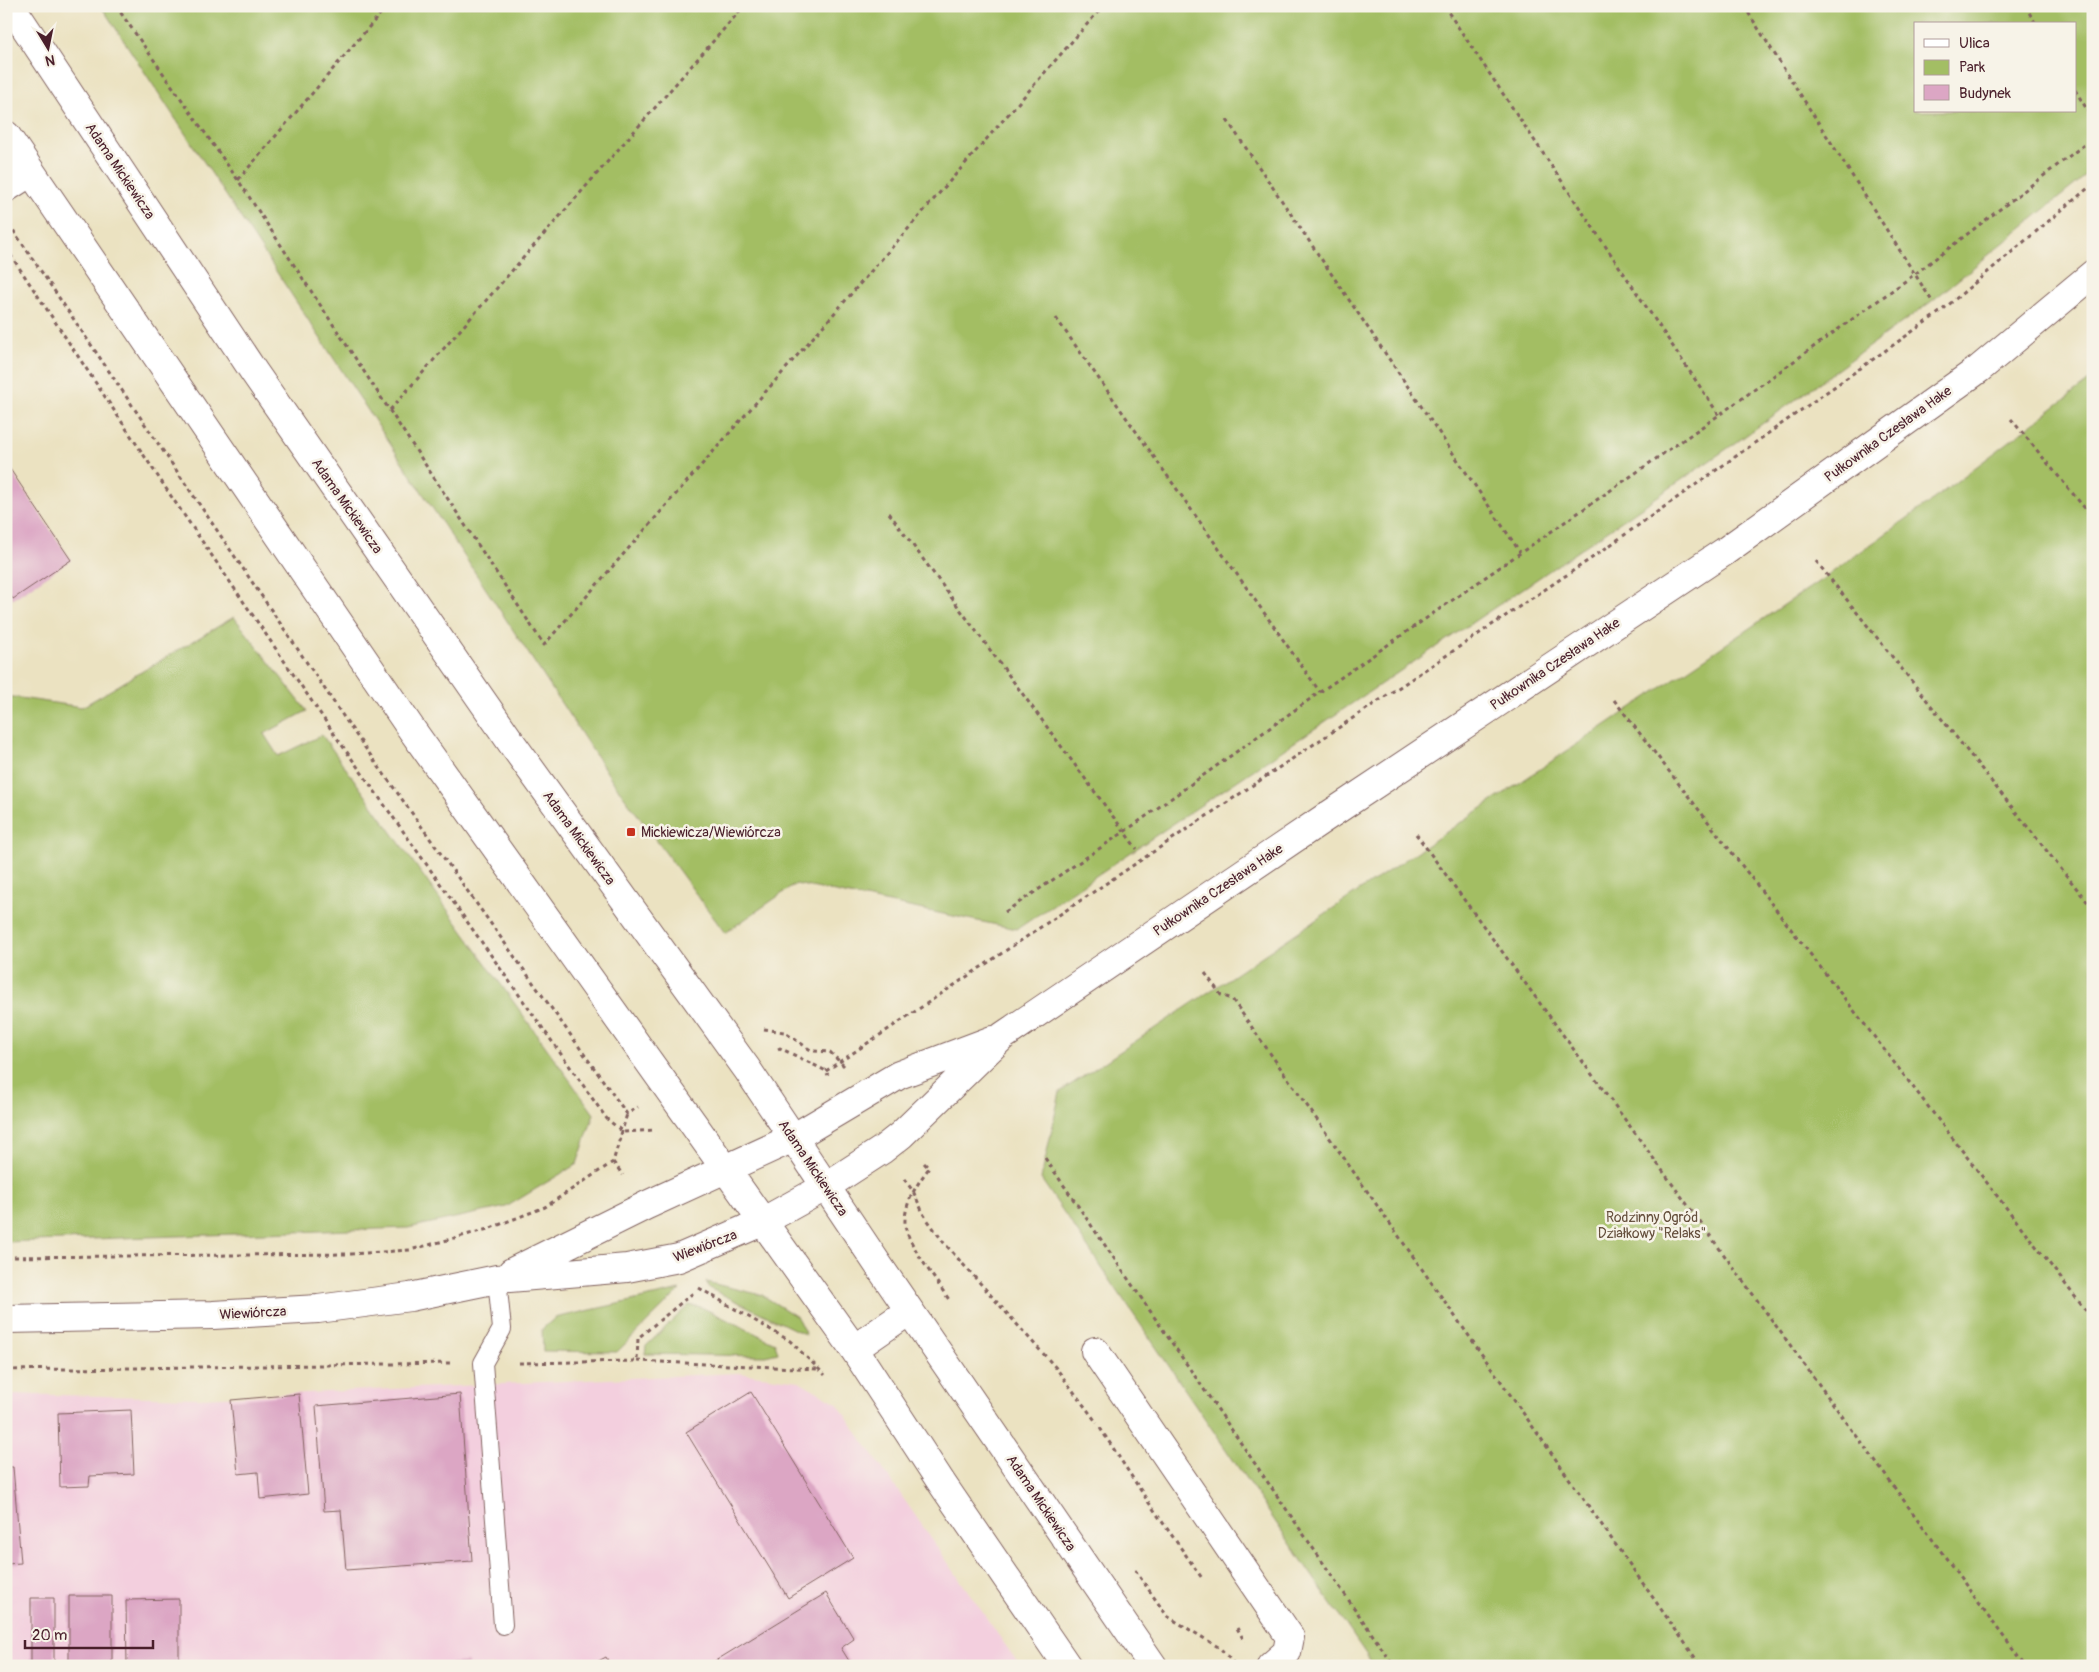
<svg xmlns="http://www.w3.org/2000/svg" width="2099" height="1672" font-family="Pangolin,sans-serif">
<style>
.built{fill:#f3cfde}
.green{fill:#a3be64;stroke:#766e48;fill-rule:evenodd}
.building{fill:#dca6c4}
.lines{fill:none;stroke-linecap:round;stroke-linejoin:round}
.lane-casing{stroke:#826360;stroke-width:20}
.street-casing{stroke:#826360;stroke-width:30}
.secondary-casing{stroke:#826360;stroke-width:30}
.path{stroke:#826360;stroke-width:3;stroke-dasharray:4 4;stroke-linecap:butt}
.lane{stroke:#fff;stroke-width:18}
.street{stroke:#fff;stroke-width:28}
.secondary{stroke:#fff;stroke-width:28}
.poi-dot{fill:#c8321e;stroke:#f7f3e8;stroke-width:2}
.labels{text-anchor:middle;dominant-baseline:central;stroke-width:5;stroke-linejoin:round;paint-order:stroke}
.street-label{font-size:14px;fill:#4a1f2b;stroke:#f7f3e8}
.poi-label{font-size:14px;fill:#4a1f2b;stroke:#f7f3e8;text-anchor:start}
.park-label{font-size:14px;fill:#654f3c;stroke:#f7f3e8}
</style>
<rect width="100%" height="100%" fill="#f7f3e8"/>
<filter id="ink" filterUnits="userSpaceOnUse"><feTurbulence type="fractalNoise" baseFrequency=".02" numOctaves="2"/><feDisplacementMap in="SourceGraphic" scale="10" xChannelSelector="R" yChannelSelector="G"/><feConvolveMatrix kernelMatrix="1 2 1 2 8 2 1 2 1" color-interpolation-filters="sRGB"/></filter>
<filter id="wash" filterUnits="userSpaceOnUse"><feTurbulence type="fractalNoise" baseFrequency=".0096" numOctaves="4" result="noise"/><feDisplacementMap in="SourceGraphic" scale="20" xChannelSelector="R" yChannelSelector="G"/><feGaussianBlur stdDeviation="1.12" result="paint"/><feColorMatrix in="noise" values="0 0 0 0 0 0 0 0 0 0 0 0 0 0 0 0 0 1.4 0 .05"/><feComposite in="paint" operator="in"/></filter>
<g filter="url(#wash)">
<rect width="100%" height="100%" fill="#ebe2c1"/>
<path class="built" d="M738,1373L799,1381L837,1403L1020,1666H6V1394L199,1398Z"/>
<path class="green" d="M101,6H2093V170L1932,301L1737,442L1537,579L1017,929L796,884L725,933L614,783ZM1915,24H2075V111H1915Z
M2093,378V1666H1374L1041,1179L1060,1092L1827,576L1927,504Z
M234,617L307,711L264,734L278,756L322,735L594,1114L577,1164L506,1207L408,1228L6,1242V696L82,707Z
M706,1282L762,1295L797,1317L806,1335L709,1288Z
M680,1290L617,1352L543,1351L542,1329L555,1318Z
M689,1305L701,1307L775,1343L778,1353L765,1356L645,1354L646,1346Z"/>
<g id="blocks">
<path class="building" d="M6,463L71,560L13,599L6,589Z
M751,1392L853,1558L788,1598L686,1432Z
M299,1394L308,1494L260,1499L258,1472L238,1474L231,1400Z
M460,1394L472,1561L346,1570L341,1510L324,1511L316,1406Z
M131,1410L134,1474L90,1476L89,1486L60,1487L58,1413Z
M6,1467H13L21,1563L6,1564Z
M826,1593L854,1639L841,1648L851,1664L707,1666Z
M69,1596H112V1666H69Z
M31,1598H54V1666H31Z
M179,1599V1666H127L126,1600Z
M606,1657L611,1666H589Z
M468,1662V1666H440V1664Z"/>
</g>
</g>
<g filter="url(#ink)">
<use href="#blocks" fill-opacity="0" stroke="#826360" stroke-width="1"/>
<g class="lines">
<defs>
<path id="lane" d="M497,1279L502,1329L483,1363L503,1625"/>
<path id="street" d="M6,188L31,172
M793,1138L899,1075L992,1040
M825,1187L882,1150L901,1135L1003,1036L1323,819L1724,552L1979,369L2093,274
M1095,1351L1290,1637L1287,1652L1271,1666"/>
<path id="secondary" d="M11,6L254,372L513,745L747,1069L881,1269L1153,1666
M6,135L412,730L854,1349L943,1485L1067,1666
M512,1272L647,1205L793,1138
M6,1319L213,1315L318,1309L410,1297L497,1279L627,1268L679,1258L762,1222L825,1187
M854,1349L909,1311"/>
</defs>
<use href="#lane" class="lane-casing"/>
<use href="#street" class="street-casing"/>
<use href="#secondary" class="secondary-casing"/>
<path class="path" d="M116,6L238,180L544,645L1103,6
M1444,6L1719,415
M1744,6L1932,301
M2025,6L2036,24
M2075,90L2093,119
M1227,120L1520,552
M238,180L387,6
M9,224L356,735L627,1114L638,1107
M6,248L171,496L337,738L607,1119L623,1132L654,1130
M1056,318L1320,692
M390,410L744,6
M2011,419L2093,518
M889,513L1137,849
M1816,561L2093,909
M1614,700L2093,1320
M1416,834L2025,1666
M1005,912L1124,832L1320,692L1719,415L1915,274L2093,138
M1205,973L1221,995L1232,999L1701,1666
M764,1029L784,1032L812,1051L830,1052L844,1066
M778,1049L780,1048L826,1071L828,1075
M826,1071L1589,560L1940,312L2093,184
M1045,1158L1394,1666
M613,1162L623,1175
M924,1163L929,1168C917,1184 904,1203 905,1224C905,1240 940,1286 950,1301
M904,1179L913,1191L924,1215L944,1243L1056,1368L1097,1423
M6,1257L352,1254L410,1250L488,1229L545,1207L613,1162L627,1114
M699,1288L790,1341L825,1375
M637,1361L819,1369
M519,1363L637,1361L638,1338L693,1293
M6,1370L453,1363
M1100,1428L1149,1503L1202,1578
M1135,1570L1167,1616L1220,1648L1235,1665
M1237,1628L1245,1642"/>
<use href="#lane" class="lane"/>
<use href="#street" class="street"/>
<use href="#secondary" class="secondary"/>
</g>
</g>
<rect class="poi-dot" x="626" y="827" width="10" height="10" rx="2.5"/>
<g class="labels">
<g class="street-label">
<text transform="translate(120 171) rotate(56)">Adama Mickiewicza</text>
<text transform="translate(1888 434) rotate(-36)">Pułkownika Czesława Hake</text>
<text transform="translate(347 506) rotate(55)">Adama Mickiewicza</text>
<text transform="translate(1555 664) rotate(-34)">Pułkownika Czesława Hake</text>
<text transform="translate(579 838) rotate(54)">Adama Mickiewicza</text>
<text transform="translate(1218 890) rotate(-34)">Pułkownika Czesława Hake</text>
<text transform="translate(813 1168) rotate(56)">Adama Mickiewicza</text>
<text transform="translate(705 1246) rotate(-21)">Wiewiórcza</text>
<text transform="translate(253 1313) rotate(-3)">Wiewiórcza</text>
<text transform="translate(1041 1503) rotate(56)">Adama Mickiewicza</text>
</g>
<g class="poi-label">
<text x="641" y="832">Mickiewicza/Wiewiórcza</text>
</g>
<g class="park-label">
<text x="1652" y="1217">Rodzinny Ogród<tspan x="1652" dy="16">Działkowy "Relaks"</tspan></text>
</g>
</g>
<rect width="2099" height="1672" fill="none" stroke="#f7f3e8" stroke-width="25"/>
<rect x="1914" y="22" width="162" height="90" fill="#f7f3e8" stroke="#b29e9c"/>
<rect x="1924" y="39" width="25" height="8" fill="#ffffff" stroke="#b29e9c"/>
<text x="1959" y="48" font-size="15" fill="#4a1f2b">Ulica</text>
<rect x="1924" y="60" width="25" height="15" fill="#a3be64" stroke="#b29e9c"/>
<text x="1959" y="72" font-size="15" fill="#4a1f2b">Park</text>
<rect x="1924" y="85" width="25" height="15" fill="#dca6c4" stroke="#b29e9c"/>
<text x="1959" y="98" font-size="15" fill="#4a1f2b">Budynek</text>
<g transform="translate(48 48) rotate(170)" stroke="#f7f3e8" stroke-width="4" paint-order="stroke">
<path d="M0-4L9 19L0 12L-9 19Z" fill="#4a1f2b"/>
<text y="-8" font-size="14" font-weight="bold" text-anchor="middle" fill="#4a1f2b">N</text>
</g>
<path d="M25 1640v8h128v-8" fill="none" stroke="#4a1f2b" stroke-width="2.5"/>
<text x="32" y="1640" font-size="15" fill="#4a1f2b" stroke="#f7f3e8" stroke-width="4" paint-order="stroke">20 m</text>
</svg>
